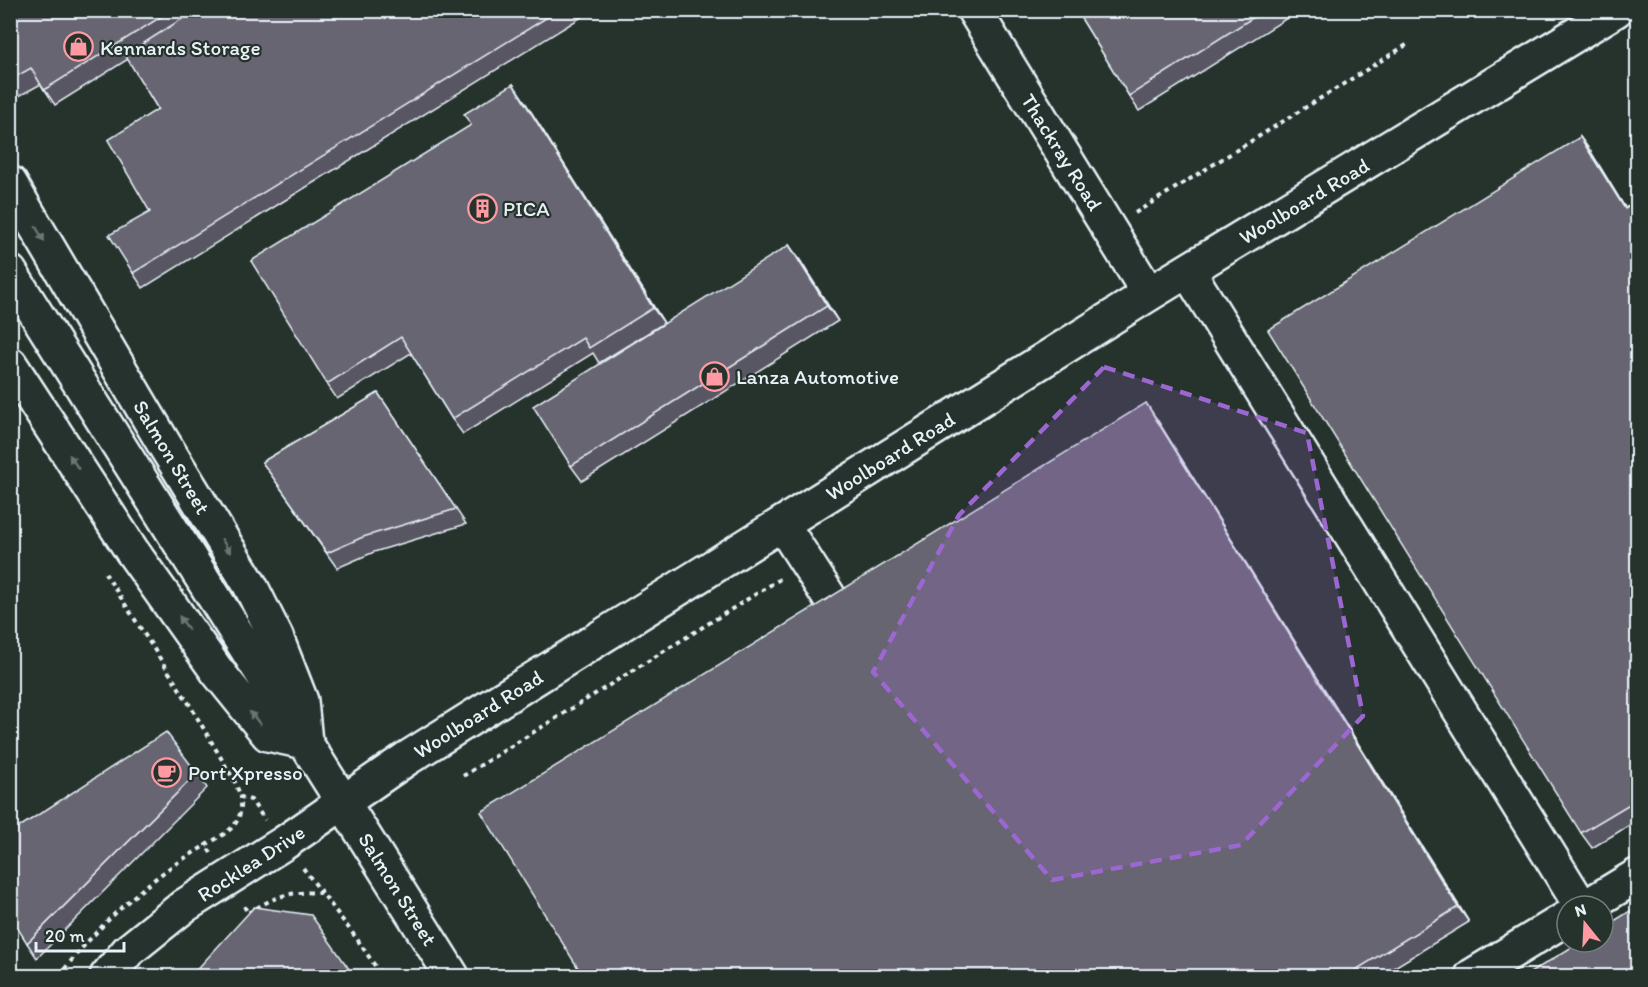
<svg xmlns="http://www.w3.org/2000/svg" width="1648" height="987" font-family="Itim,sans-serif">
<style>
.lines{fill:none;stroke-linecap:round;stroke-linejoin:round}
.minor-casing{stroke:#e8f1f8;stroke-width:38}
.path{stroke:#e8f1f8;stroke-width:4;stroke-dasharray:4.5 4.5;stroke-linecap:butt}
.minor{stroke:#26332d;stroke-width:33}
.wall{fill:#595762;stroke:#e8f1f8;stroke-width:1.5}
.shaded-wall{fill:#484750;stroke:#e8f1f8;stroke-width:1.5}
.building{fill:#676572;stroke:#e8f1f8;stroke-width:1.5}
.oneway{fill:#6a7674}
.marked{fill:#9c67d0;fill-opacity:0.2;stroke:#9c67d0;stroke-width:4.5;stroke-dasharray:12 8;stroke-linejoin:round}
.labels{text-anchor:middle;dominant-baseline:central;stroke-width:4.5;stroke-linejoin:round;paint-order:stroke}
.poi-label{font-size:21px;fill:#e8f1f8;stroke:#26332d;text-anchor:start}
.street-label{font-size:21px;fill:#e8f1f8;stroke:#26332d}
</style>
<rect width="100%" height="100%" fill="#26332d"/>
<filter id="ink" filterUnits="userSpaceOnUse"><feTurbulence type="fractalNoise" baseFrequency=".0167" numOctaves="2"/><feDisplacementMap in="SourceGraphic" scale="12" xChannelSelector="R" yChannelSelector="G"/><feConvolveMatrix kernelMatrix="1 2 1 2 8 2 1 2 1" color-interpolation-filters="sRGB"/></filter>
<g filter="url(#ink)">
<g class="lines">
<defs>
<path id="minor" d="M974,10L1149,294
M10,183L164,444L250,585L276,637L301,701L305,742L268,734L217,671L132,551L10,364
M1188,271L1581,906
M10,272L452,976
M782,524L829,597
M1587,906L1638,875
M107,976L128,951L184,906L284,843L406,759L1149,294L1616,10
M1472,976L1567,918"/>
</defs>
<use href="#minor" class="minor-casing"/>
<path class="path" d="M1135,213L1408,44
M105,573L188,702L234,780L241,797
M463,776L780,579
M211,853L206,845C229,831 243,826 241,797L251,800L265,820
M303,868L357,939L382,976
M244,906L248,913C276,896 289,891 322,893
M59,976C89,937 124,902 164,872C177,862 192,854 206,845"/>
<use href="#minor" class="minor"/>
</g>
<path class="wall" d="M10,10H593L143,288L133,273L150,212L158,109L128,59L55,105L41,84L19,96L10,85Z
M1076,10H1300L1139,111L1129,96Z
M513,84L523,99L664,323L599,363L593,353L463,434L452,419L411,353L337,399L327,384L471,125Z
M1580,137L1591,152L1625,208L1638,201V820L1592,848L1581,833Z
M789,245L838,321L582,481L571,466Z
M378,393L466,524L374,552L337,568L262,462Z
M1156,418L1469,922L1380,976H583Z
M197,773L207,788L37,958L27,943Z"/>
<path class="shaded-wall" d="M513,84L523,99L664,323L653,308Z
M1580,137L1591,152L1635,224L1625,209Z
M789,245L800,260L838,321L827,306Z
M1146,403L1156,418L1469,922L1458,907Z"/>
<path class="building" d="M10,10H172L44,90L31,68L10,80Z
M196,10H559L133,273L109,235L150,212L108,140L158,109L125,55Z
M1076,10H1265L1129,96Z
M513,84L653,308L589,348L583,338L452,419L401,337L327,384L251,261L471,125L464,114Z
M1580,137L1625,209L1638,201V799L1581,833L1268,330Z
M789,245L827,306L571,466L533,406Z
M378,393L456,509L363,537L327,553L262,462Z
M1146,403L1458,907L1346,976H583L481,812Z
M166,732L197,773L27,943L10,916V833Z
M1638,906V976H1525L1580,942H1603V928Z
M254,907L311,915L354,976H191Z"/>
<defs><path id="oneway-solid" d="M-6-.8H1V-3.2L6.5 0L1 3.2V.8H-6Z" transform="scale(1.5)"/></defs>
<g class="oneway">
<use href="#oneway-solid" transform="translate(40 234) rotate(60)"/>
<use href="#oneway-solid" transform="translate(74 462) rotate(-123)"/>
<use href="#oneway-solid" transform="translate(226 546) rotate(58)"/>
<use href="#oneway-solid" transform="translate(184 623) rotate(-125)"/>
<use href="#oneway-solid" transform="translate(255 718) rotate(-130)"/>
</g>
</g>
<path class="marked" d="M1104,367L1307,433L1363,716L1241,845L1052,880L873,672L959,515Z"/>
<defs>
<symbol id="shop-ring" viewBox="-11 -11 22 22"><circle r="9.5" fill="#26332d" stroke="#ff9aa2" stroke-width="1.5"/><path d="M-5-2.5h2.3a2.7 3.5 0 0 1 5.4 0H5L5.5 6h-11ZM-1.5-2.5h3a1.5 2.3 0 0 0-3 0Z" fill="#ff9aa2"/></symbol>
<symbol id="building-ring" viewBox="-11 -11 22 22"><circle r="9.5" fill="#26332d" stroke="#ff9aa2" stroke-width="1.5"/><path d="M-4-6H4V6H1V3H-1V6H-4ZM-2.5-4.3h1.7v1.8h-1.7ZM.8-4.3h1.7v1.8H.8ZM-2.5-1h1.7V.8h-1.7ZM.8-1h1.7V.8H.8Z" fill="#ff9aa2"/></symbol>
<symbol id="cafe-ring" viewBox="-11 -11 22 22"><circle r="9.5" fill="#26332d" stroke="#ff9aa2" stroke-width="1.5"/><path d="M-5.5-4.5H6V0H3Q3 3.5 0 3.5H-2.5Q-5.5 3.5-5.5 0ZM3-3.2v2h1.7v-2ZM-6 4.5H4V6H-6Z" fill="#ff9aa2"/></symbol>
</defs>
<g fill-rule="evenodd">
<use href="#shop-ring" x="62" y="30" width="33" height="33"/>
<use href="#building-ring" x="466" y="192" width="33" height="33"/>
<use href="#shop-ring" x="698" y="360" width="33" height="33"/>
<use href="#cafe-ring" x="150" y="756" width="33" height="33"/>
</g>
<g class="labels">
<g class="poi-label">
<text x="100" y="47">Kennards Storage</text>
<text x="503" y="208">PICA</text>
<text x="736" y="376">Lanza Automotive</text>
<text x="188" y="772">Port Xpresso</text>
</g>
<g class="street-label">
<text transform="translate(1062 152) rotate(58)">Thackray Road</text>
<text transform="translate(1304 201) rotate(-31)">Woolboard Road</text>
<text transform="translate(890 456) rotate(-32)">Woolboard Road</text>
<text transform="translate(172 457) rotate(59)">Salmon Street</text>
<text transform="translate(478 714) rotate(-32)">Woolboard Road</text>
<text transform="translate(251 863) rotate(-33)">Rocklea Drive</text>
<text transform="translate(398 889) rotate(58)">Salmon Street</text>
</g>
</g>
<rect width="1648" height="987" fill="none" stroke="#26332d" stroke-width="36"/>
<rect x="18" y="18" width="1612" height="951" fill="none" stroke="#e8f1f8" stroke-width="2" filter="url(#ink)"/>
<g transform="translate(1585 924) rotate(342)"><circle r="28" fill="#26332d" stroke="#747f7e" stroke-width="1.5"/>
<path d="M0-4.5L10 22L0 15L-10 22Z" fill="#ff9aa2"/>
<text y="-9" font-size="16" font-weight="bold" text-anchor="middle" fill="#e8f1f8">N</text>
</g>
<path d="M36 942v9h88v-9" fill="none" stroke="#e8f1f8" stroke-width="3"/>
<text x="45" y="942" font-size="18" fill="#e8f1f8" stroke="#26332d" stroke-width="4.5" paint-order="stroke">20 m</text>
</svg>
